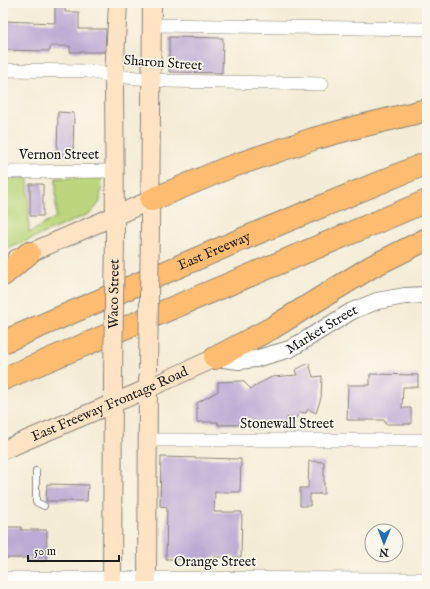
<svg xmlns="http://www.w3.org/2000/svg" width="430" height="589" font-family="'IM FELL English',serif">
<style>
.green{fill:#bbd67b;stroke:#6c794c}
.building{fill:#bcabd4}
.lines{fill:none;stroke-linecap:round;stroke-linejoin:round}
.service-casing{stroke:#888479;stroke-width:8}
.minor-casing{stroke:#888479;stroke-width:14}
.tertiary-casing{stroke:#888479;stroke-width:18}
.secondary-casing{stroke:#888479;stroke-width:20}
.motorway-casing{stroke:#888479;stroke-width:24}
.service{stroke:#fff;stroke-width:6}
.minor{stroke:#fff;stroke-width:13}
.tertiary{stroke:#fff;stroke-width:16}
.secondary{stroke:#fee4c5;stroke-width:18}
.motorway{stroke:#fdbc6f;stroke-width:22}
.secondary-bridge-casing{stroke:#888479;stroke-width:20;stroke-linecap:butt}
.secondary-bridge{stroke:#fee4c5;stroke-width:18}
.labels{text-anchor:middle;dominant-baseline:central;stroke-width:3.5;stroke-linejoin:round;paint-order:stroke}
.street-label{font-size:14px;fill:#1c1c1c;stroke:#fbf7ec}
</style>
<rect width="100%" height="100%" fill="#fbf7ec"/>
<filter id="ink" filterUnits="userSpaceOnUse"><feTurbulence type="fractalNoise" baseFrequency=".025" numOctaves="2"/><feDisplacementMap in="SourceGraphic" scale="8" xChannelSelector="R" yChannelSelector="G"/><feConvolveMatrix kernelMatrix="1 2 1 2 8 2 1 2 1" color-interpolation-filters="sRGB"/></filter>
<filter id="wash" filterUnits="userSpaceOnUse"><feTurbulence type="fractalNoise" baseFrequency=".012" numOctaves="4" result="noise"/><feDisplacementMap in="SourceGraphic" scale="16" xChannelSelector="R" yChannelSelector="G"/><feGaussianBlur stdDeviation="0.9" result="paint"/><feColorMatrix in="noise" values="0 0 0 0 0 0 0 0 0 0 0 0 0 0 0 0 0 1.4 0 .05"/><feComposite in="paint" operator="in"/></filter>
<g filter="url(#wash)">
<rect width="100%" height="100%" fill="#f4ecd6"/>
<path class="green" d="M3,178H28L29,233L56,217V178H102L100,202L91,213L3,251Z"/>
<g id="blocks">
<path class="building" d="M55,3H65V12H79V29H106L105,52H70V46H50V51L3,50V21L55,23Z
M169,37L223,38L222,73L169,72Z
M58,112L74,113L73,156L57,155Z
M30,184H43V216H30Z
M309,363L313,377L322,376L321,398L316,413L308,409L306,413L300,412L296,418H287L285,424L218,425V422H197V403L218,391V382L243,381L251,389L258,384L272,377L297,375L295,370Z
M370,374L418,375V387H403L402,408H411V424H385V420H347L348,385H370Z
M161,457L241,459L240,492H215L214,512H242L241,557H213V560L166,559L167,507L160,506Z
M309,461L324,462V494H310V506H300V488H308Z
M47,484L88,485L87,501H46Z
M5,527H21V530H47L46,561H29V558H4Z"/>
</g>
</g>
<g filter="url(#ink)">
<use href="#blocks" fill-opacity="0" stroke="#888479" stroke-width="1"/>
<g class="lines">
<defs>
<path id="service" d="M36,471V502L44,506"/>
<path id="minor" d="M153,25L427,29
M3,70L88,71L114,76L151,79L167,81L322,84
M3,172L115,171
M147,440H427
M3,578L427,579"/>
<g id="tertiary">
<path id="s1" d="M215,358L239,361L255,359L290,349L352,311L377,301L405,296L427,295"/>
</g>
<g id="secondary">
<path d="M150,224L152,3"/>
<path d="M115,235L114,76L118,3"/>
<path d="M16,259L151,200"/>
<path id="s2" d="M3,450L147,389L215,358"/>
<path d="M112,586L113,376"/>
<path d="M147,586L148,379"/>
</g>
<g id="motorway">
<path d="M151,200L227,168L313,139L353,128L427,110"/>
<path d="M3,275L29,253"/>
<path id="s3" d="M3,342L245,238L427,163"/>
<path d="M215,358L272,328L371,267L427,239"/>
<path d="M3,379L427,201"/>
</g>
</defs>
<use href="#service" class="service-casing"/>
<use href="#minor" class="minor-casing"/>
<use href="#tertiary" class="tertiary-casing"/>
<use href="#secondary" class="secondary-casing"/>
<use href="#motorway" class="motorway-casing"/>
<use href="#service" class="service"/>
<use href="#minor" class="minor"/>
<use href="#tertiary" class="tertiary"/>
<use href="#secondary" class="secondary"/>
<use href="#motorway" class="motorway"/>
<defs>
<g id="secondary-bridge">
<path d="M148,370L150,224"/>
<path id="s4" d="M113,376L115,235"/>
</g>
</defs>
<use href="#secondary-bridge" class="secondary-bridge-casing"/>
<use href="#secondary-bridge" class="secondary-bridge"/>
</g>
</g>
<g class="labels">
<g class="street-label">
<text transform="translate(163 63) rotate(4)">Sharon Street</text>
<text x="59" y="155">Vernon Street</text>
<text stroke="none"><textPath href="#s3" startOffset="230">East Freeway</textPath></text>
<text stroke="none"><textPath href="#s4" startOffset="82">Waco Street</textPath></text>
<text stroke="none"><textPath href="#s1" startOffset="114">Market Street</textPath></text>
<text stroke="none"><textPath href="#s2" startOffset="116">East Freeway Frontage Road</textPath></text>
<text x="287" y="424">Stonewall Street</text>
<text x="215" y="562">Orange Street</text>
</g>
</g>
<rect width="430" height="589" fill="none" stroke="#fbf7ec" stroke-width="16"/>
<g transform="translate(384 543) rotate(181)"><circle r="19" fill="#fbf7ec" stroke="#a29f99"/>
<path d="M0-3L7 15L0 10L-7 15Z" fill="#1f6fb2"/>
<text y="-6" font-size="11" font-weight="bold" text-anchor="middle" fill="#1c1c1c">N</text>
</g>
<path d="M28 555v6h91v-6" fill="none" stroke="#1c1c1c" stroke-width="2"/>
<text x="34" y="555" font-size="12" fill="#1c1c1c" stroke="#fbf7ec" stroke-width="3" paint-order="stroke">50 m</text>
</svg>
